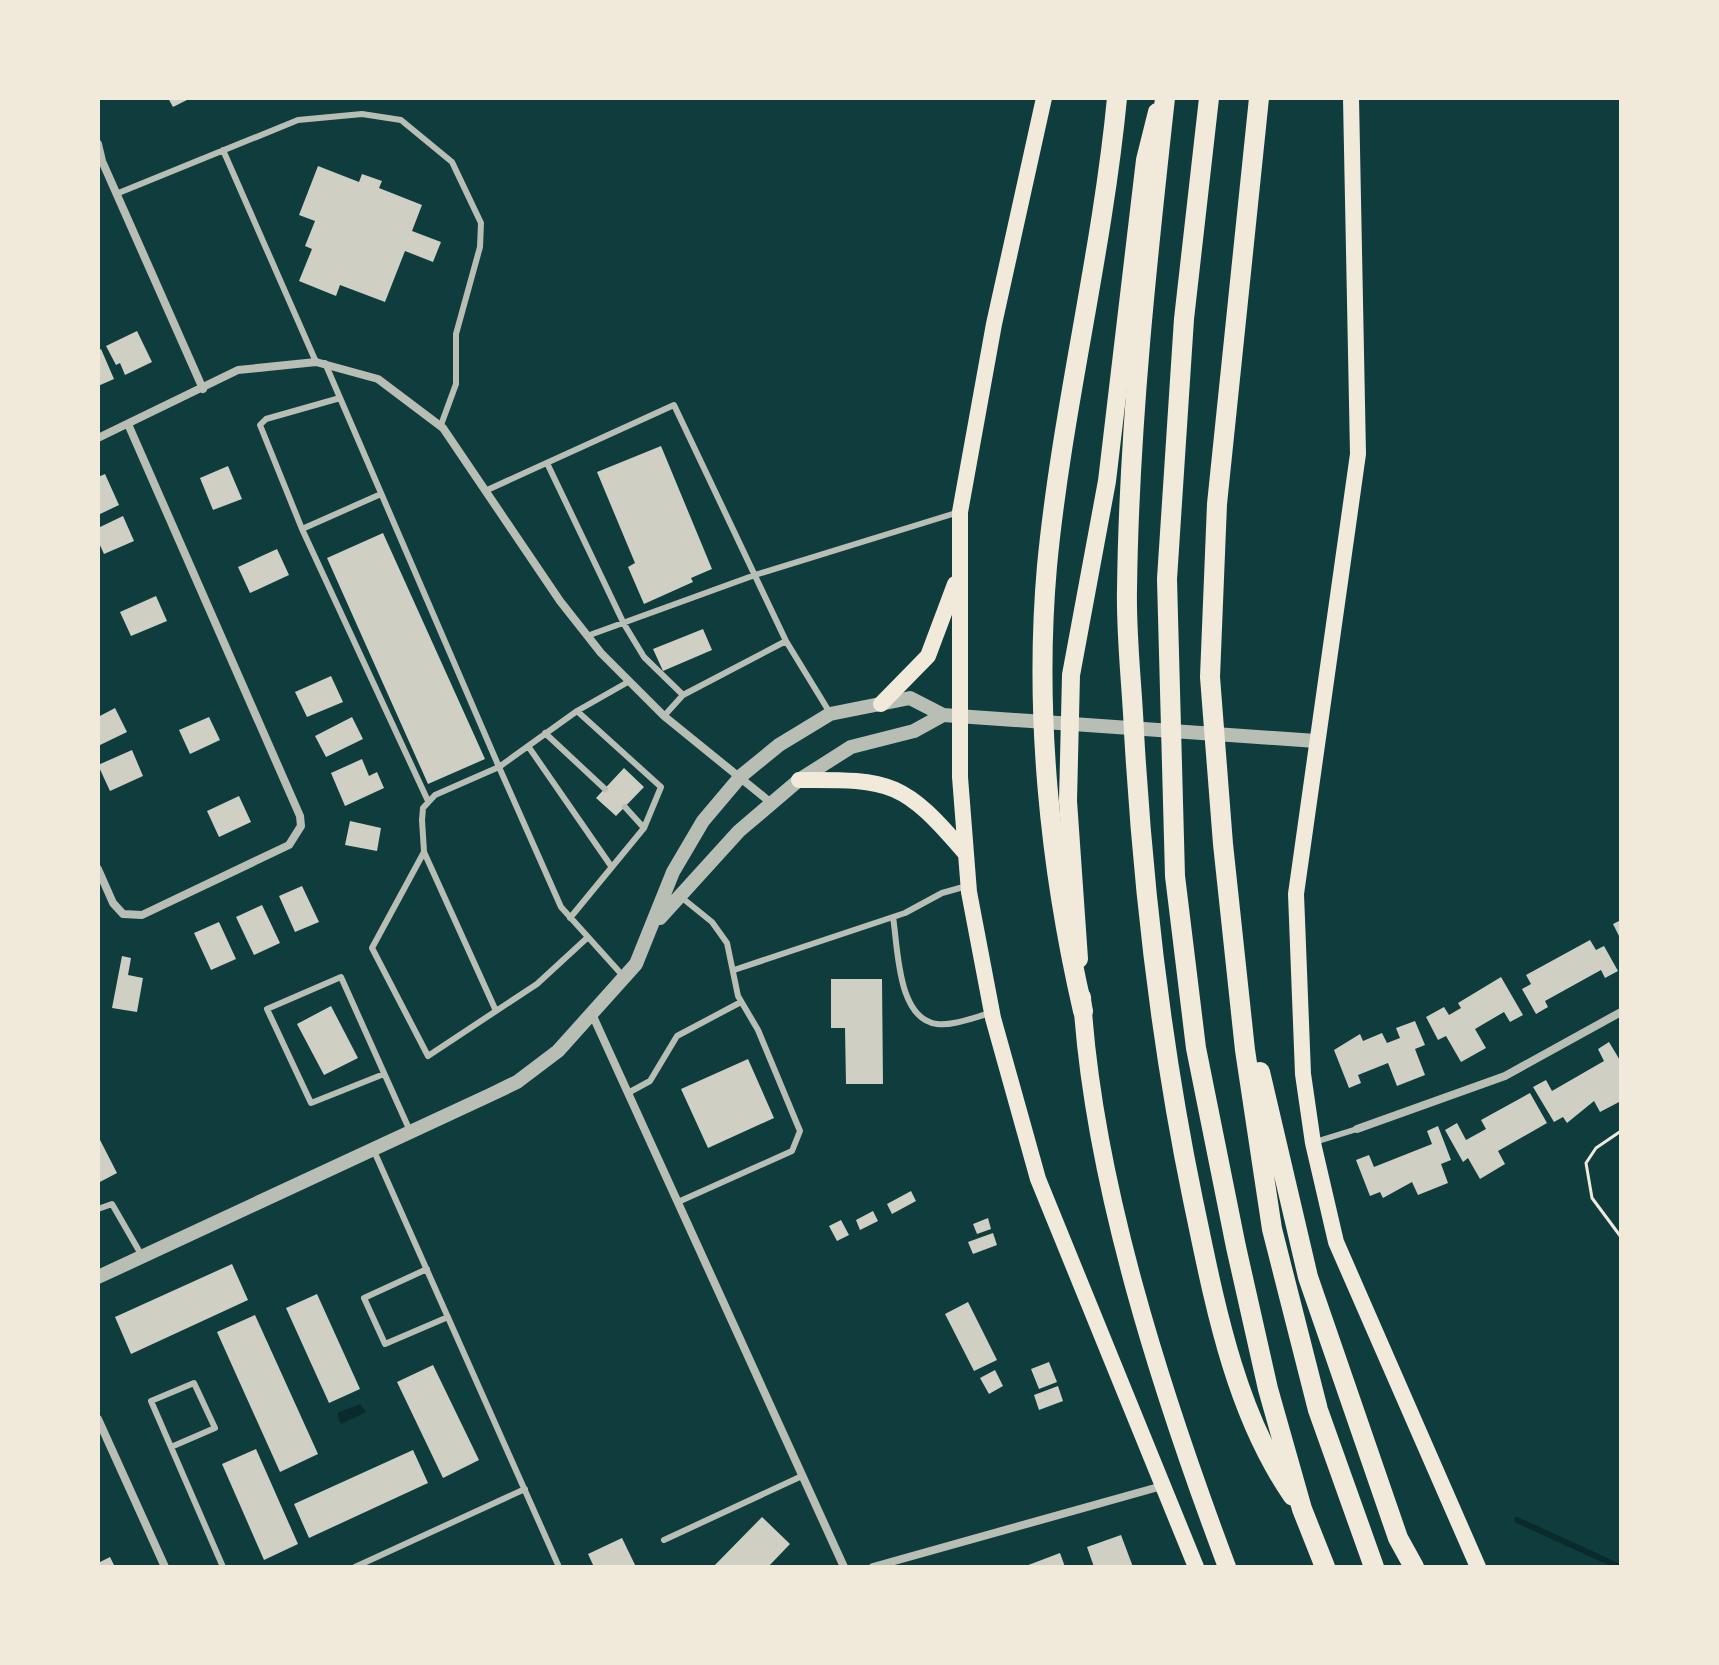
<svg xmlns="http://www.w3.org/2000/svg" width="1719" height="1665" font-family="Quicksand,sans-serif">
<style>
.water{fill:#0a2a2b}
.lines{fill:none;stroke-linecap:round;stroke-linejoin:round}
.stream{stroke:#0a2a2b;stroke-width:6}
.building{fill:#cfcfc3}
.path{stroke:#f1e9da;stroke-width:3}
.service{stroke:#b8beb3;stroke-width:6}
.minor{stroke:#b8beb3;stroke-width:8}
.tertiary{stroke:#b8beb3;stroke-width:14}
.secondary{stroke:#f1e9da;stroke-width:16}
.primary{stroke:#f1e9da;stroke-width:18}
.motorway{stroke:#f1e9da;stroke-width:20}
</style>
<rect width="100%" height="100%" fill="#0f3d3e"/>
<path class="water" d="M360,1404L366,1412L341,1424L337,1413Z"/>
<g class="lines">
<path class="stream" d="M1517,1520L1620,1567"/>
</g>
<path class="building" d="M168,98H191L173,107Z
M318,166L359,182L362,174L382,181L379,188L422,205L412,231L441,242L433,262L405,251L385,302L340,285L336,296L299,281L312,249L305,246L315,221L299,215Z
M137,331L152,362L125,375L120,363L116,365L106,346Z
M101,349L114,379L98,386V351Z
M661,446L712,569L691,578L693,582L644,604L628,567L635,563L597,472Z
M228,466L242,499L213,510L200,478Z
M105,474L119,505L98,515V477Z
M123,516L134,541L104,554L98,541V528Z
M383,533L485,759L428,784L327,558Z
M277,549L289,575L250,593L238,567Z
M156,596L167,621L131,636L120,612Z
M703,629L712,650L663,671L653,649Z
M331,676L343,702L307,717L295,692Z
M115,708L127,732L98,746V717Z
M209,717L220,740L190,754L179,730Z
M352,717L363,739L326,757L315,736Z
M132,750L143,776L110,791L98,765Z
M362,759L369,776L377,772L384,788L345,806L331,773Z
M624,768L644,787L616,816L596,798Z
M239,796L251,822L219,837L207,811Z
M350,821L381,828L377,851L345,845Z
M302,886L319,922L295,932L279,896Z
M262,905L280,943L254,955L236,917Z
M1621,920V940L1613,924Z
M219,922L236,959L211,970L194,933Z
M1590,940L1596,950L1604,946L1618,971L1605,978L1601,970L1545,1001L1548,1007L1536,1014L1522,989L1531,984L1526,975Z
M122,956L131,958L128,975L143,978L137,1012L112,1008Z
M1501,977L1523,1015L1510,1022L1504,1012L1475,1029L1486,1048L1461,1062L1446,1036L1438,1040L1426,1017L1444,1007L1449,1015L1461,1008L1458,1003Z
M831,979H882L883,1084H846L845,1028H831Z
M331,1006L358,1058L324,1075L297,1024Z
M1415,1021L1425,1045L1415,1049L1425,1075L1397,1086L1388,1063L1358,1075L1361,1083L1349,1088L1334,1050L1360,1034L1363,1041L1382,1033L1387,1043L1400,1038L1396,1028Z
M1609,1042L1621,1062V1101L1600,1112L1594,1101L1567,1123L1563,1117L1554,1122L1533,1087L1546,1080L1552,1091L1604,1061L1598,1049Z
M748,1059L774,1118L708,1148L681,1089Z
M1530,1093L1547,1123L1498,1151L1505,1164L1480,1179L1468,1158L1463,1162L1445,1130L1457,1123L1466,1140L1486,1129L1481,1120Z
M1438,1126L1451,1160L1441,1164L1448,1183L1418,1195L1412,1182L1383,1198L1380,1192L1370,1196L1356,1160L1369,1155L1374,1167L1432,1144L1427,1131Z
M98,1136L117,1173L98,1183Z
M911,1191L916,1201L892,1214L887,1204Z
M873,1211L878,1221L860,1230L856,1220Z
M988,1218L991,1229L977,1234L973,1224Z
M841,1220L849,1235L837,1241L829,1226Z
M993,1233L997,1245L973,1254L968,1242Z
M232,1264L248,1300L131,1354L115,1317Z
M317,1294L360,1389L329,1403L286,1308Z
M968,1302L997,1360L974,1371L945,1314Z
M255,1315L318,1454L280,1472L217,1332Z
M1049,1362L1057,1382L1039,1389L1031,1369Z
M433,1365L479,1460L443,1478L397,1382Z
M995,1370L1003,1386L989,1394L980,1378Z
M1058,1386L1063,1401L1039,1410L1034,1395Z
M256,1449L298,1544L264,1560L222,1464Z
M413,1450L428,1483L309,1538L294,1504Z
M762,1517L790,1544L768,1567H713Z
M1121,1535L1133,1567H1094L1087,1547Z
M622,1538L636,1567H594L588,1554Z
M1060,1553L1065,1567H1023Z
M110,1557L115,1567H98V1563Z"/>
<g class="lines">
<path class="path" d="M1621,1131L1596,1148L1586,1163L1592,1198L1621,1237"/>
<path class="service" d="M223,150L316,362
M116,194L298,120L362,114L401,120L452,162L481,223L480,247L456,334V384L441,425
M325,363L499,767L435,795L423,808L422,820L424,852L496,1011L537,984L587,938
M547,463L624,624L644,657L683,695L664,716
M485,491L674,405L786,641L830,713
M381,494L302,529L428,801
M302,529L260,425L266,419L340,398
M587,636L755,575L959,512
M683,695L786,641
M545,733L605,789
M528,746L611,866
M625,807L644,828
M424,852L372,948L428,1056L496,1011
M893,917C898,947 897,1019 937,1024C953,1026 975,1017 991,1013
M570,918L644,828L661,787L577,711
M734,970L905,913L942,893L967,886
M624,977L561,907L499,767L577,711L628,682
M384,1074L311,1103L267,1009L341,977L410,1131
M628,1093L650,1081L677,1036L741,1002
M1315,1142L1357,1129
M374,1151L559,1567
M678,1202L792,1151L800,1131L758,1030L738,996L727,943L712,922L681,897
M98,1209L112,1204L142,1256
M427,1269L364,1298L385,1344L448,1317
M171,1447L215,1428L194,1383L151,1401L223,1567
M664,1540L802,1476
M355,1567L525,1489"/>
<path class="minor" d="M98,144L102,161L203,389
M98,438L238,370L316,362L378,379L443,428L560,601L601,653L664,716L770,802
M98,869L113,903L123,914L142,915L289,845L301,826L300,816L128,424
M592,1014L844,1567
M1357,1129L1505,1076L1621,1012
M98,1419L165,1567
M873,1567L1162,1486"/>
<path class="tertiary" d="M660,918L739,831L799,780L851,747L914,731L943,715
M98,1277L490,1095L517,1082L558,1051L636,964L673,872L703,821L741,776L779,745L830,714L910,698L943,715L1316,741"/>
<path class="secondary" d="M1044,98L994,324L960,512V777L969,892L993,1018L1038,1179L1196,1567
M1351,98L1358,454L1296,894L1303,1074L1313,1143L1336,1242L1478,1567
M881,704L928,656L955,584
M799,780C893,779 904,782 966,854"/>
<path class="primary" d="M1079,959L1068,801L1071,675L1107,481L1145,160L1157,112
M1082,997C1093,1182 1162,1394 1227,1567"/>
<path class="motorway" d="M1165,98C1147,261 1129,426 1127,590C1126,637 1132,685 1134,732C1143,889 1161,1046 1193,1200C1214,1300 1234,1411 1293,1496
M1209,98L1184,319L1167,579L1175,876L1196,1048L1236,1247L1268,1389L1302,1509L1325,1567
M1259,98L1217,504L1210,677L1223,844L1245,1050L1272,1229L1318,1410L1374,1567
M1083,1011C1050,868 1034,713 1047,566C1062,409 1102,255 1117,98
M1260,1072L1308,1277L1398,1538L1414,1567"/>
</g>
<rect width="1719" height="1665" fill="none" stroke="#f1e9da" stroke-width="200"/>
</svg>
